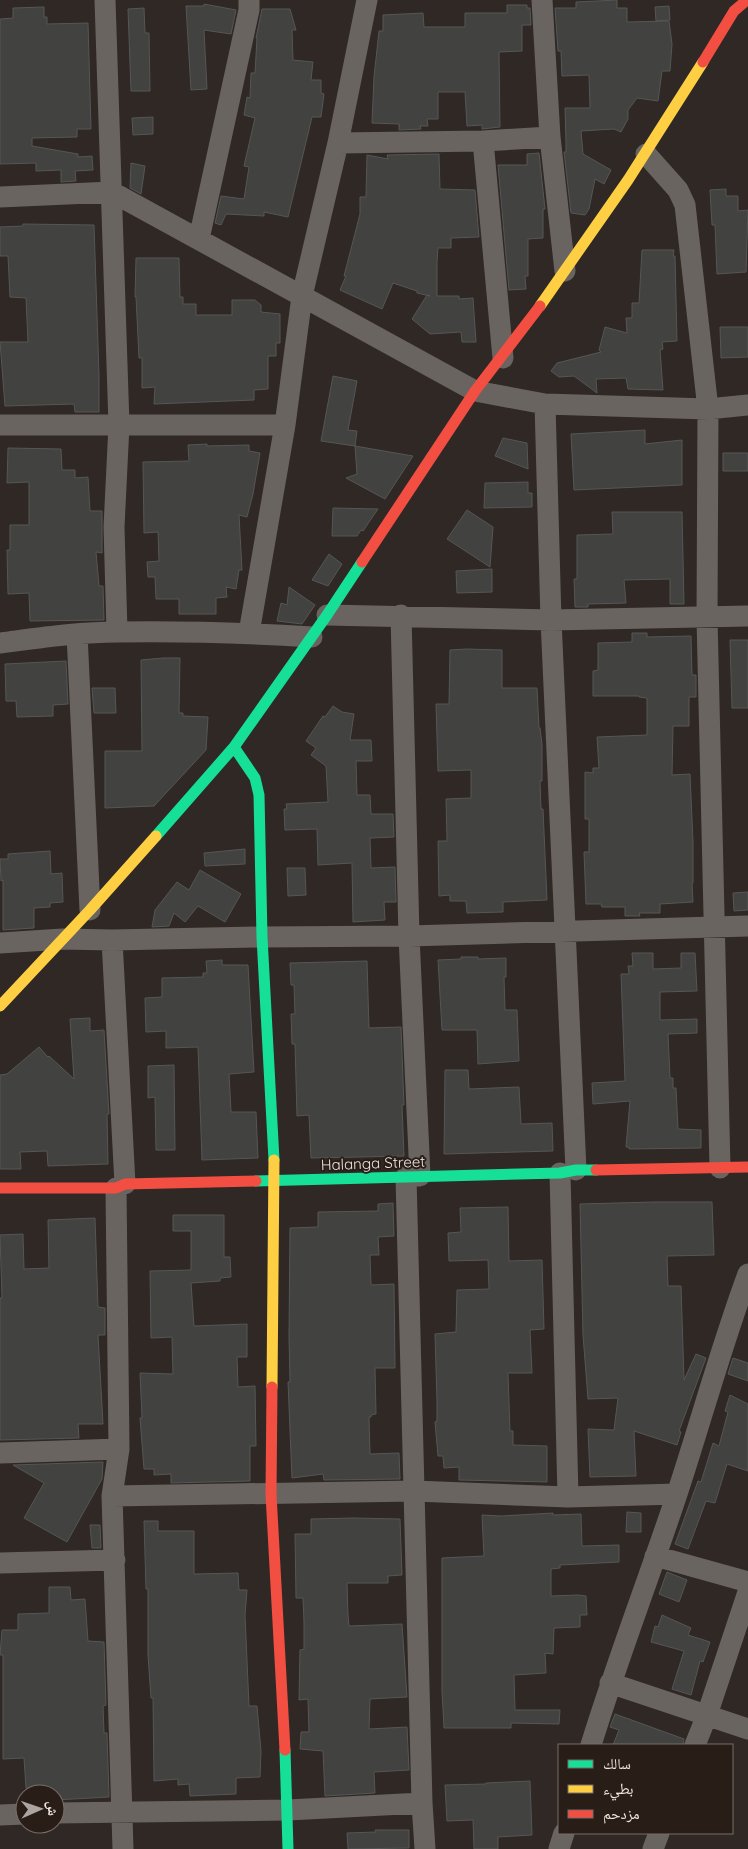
<svg xmlns="http://www.w3.org/2000/svg" width="748" height="1849" font-family="Quicksand,'Noto Naskh Arabic',sans-serif">
<style>
.building{fill:#424241;stroke:#565656}
.lines{fill:none;stroke-linecap:round;stroke-linejoin:round}
.street{stroke:#6a6460;stroke-width:21}
.fast{stroke:#16e098;stroke-width:11}
.slow{stroke:#ffcf43;stroke-width:11}
.jam{stroke:#f24e42;stroke-width:11}
.labels{text-anchor:middle;dominant-baseline:central;stroke-width:4;stroke-linejoin:round;paint-order:stroke}
.street-label{font-size:15px;fill:#efe6e2;stroke:#291d17}
</style>
<rect width="100%" height="100%" fill="#2f2825"/>
<path class="building" d="M617,0V8H627V22L669,21L672,44L670,71H662L658,101L637,98L628,110V119L621,132L614,129L581,131L583,154L611,170L604,184L595,179L589,209L585,215L571,213L564,152H566V143L565,108H590L589,75L562,76L561,51H558L555,8H576V2Z
M204,4L236,10L231,34L204,30L207,89L191,90L186,6H204Z
M507,5H527V8H530L531,25H522V51L499,52L500,127L482,129V125L467,126L465,92H438V119H427L428,126H420L421,129L399,130V124L372,123L374,77L379,31H383V15L423,13L424,27H465V13H507Z
M669,6L670,20L656,21L655,7Z
M44,7V17H47V24L88,23L91,129H77V137L32,138V146L78,154V157L92,156L93,170L75,171L76,181L61,182V170L36,171V163L0,164V19L13,18V8Z
M144,8L145,33H149L150,91H131L128,9Z
M262,9H290L296,30H292L293,60L313,62L311,80H321V93L324,94L321,117H312L288,217L264,212V216L226,214L221,225L215,223L221,196L244,199L249,167L244,166L255,118L244,115L247,97L250,98L251,73H255L257,38H256Z
M153,117V134L133,135L132,118Z
M539,153L545,209H543V238L528,239V276H525L526,289L509,290L498,165H527V154Z
M439,154L440,189L475,190L479,237L451,238V248H438L437,262V296H459V299L473,298L476,342H462L461,332L430,334L412,319L427,295L430,296L417,293V291L393,283L382,309L340,290L346,276H344L360,214V197H366L367,155L388,159L387,155Z
M131,163L145,166L141,194L130,188Z
M726,189V196H738V211L748,210L746,272L717,274L715,225H712L710,190Z
M23,224L94,225L99,375V412H75L74,404L5,406L0,342H28L26,298L10,297L8,256H0V227L23,226Z
M642,250H674L673,256H675L677,341L662,342L663,349L660,350L663,390L628,389L626,378L596,379L597,393L574,376L559,377L551,371L557,363L601,352L599,350L605,327L627,333L626,318H632V303H639Z
M136,258H179L180,297H183V304H196V315H232V300H255L261,305V312L280,314V343H276V356H268V389L254,390V400L154,404L155,387L142,388V358H139L136,297H135Z
M720,327H748V357L721,358Z
M333,376L357,381L348,430L357,431L355,446L321,441Z
M645,430V444L682,440V485L574,490L571,434Z
M503,438L527,443L528,469L495,456Z
M207,444V446L249,445V451L260,453L253,494L247,517L239,515L242,570H239L236,589L226,587L227,597L216,598V614H179V599H156L155,577H148L147,562L159,561L158,532L144,533L143,462L189,461L188,445Z
M355,446L413,456L385,499L346,478L357,474Z
M8,448L61,449L62,470H75V478L88,477L90,511H102V553L96,552L99,586H103L104,620L30,621L29,593L8,594L7,550H10V525H29V482L7,483Z
M723,453H748V471H723Z
M528,482V493H532V507L484,508L485,483Z
M333,508L378,509L363,531L361,530L357,536H332Z
M467,510L493,527L490,567L447,539Z
M612,512H682L684,604H670V579L624,580L626,603L588,604V607H575L574,579H577V535L613,534Z
M329,554L342,564L328,586L312,580Z
M492,569V592L457,593L456,571Z
M289,587L315,605L302,624L277,621L281,603L287,605Z
M632,633H647V637L691,636L692,675H696V697H689V726H673L672,775L690,774L693,842V883H692L693,902L660,904V913H639L640,916H625V907H602L601,904H586L584,852H589V819H585V772L593,773V768H599L597,737L647,735V698L639,697V696H593V671L598,670V643L632,642Z
M730,640H748V708H732Z
M466,649L502,650V688H537L539,728H540L542,744V781H540L541,809H543L547,900L503,902V912L467,913L466,901H450V895L439,896L438,841H447L446,799L471,798V770L438,771L436,704H449L450,650Z
M163,658H180L179,713H183V716L208,717L206,750L154,806L105,808V751H142L141,660Z
M66,661L68,704L53,705V716L17,717L16,701H6L5,664Z
M92,688H115L116,713H94Z
M333,706L342,712L354,714L350,740H371L372,761H356L357,795H370L371,814H393L394,837L370,838L371,868L395,867L396,902H384L385,920L353,922L352,863L318,865L317,829L285,830L284,809H287L286,804L328,802L326,766L311,755L316,748L306,741L323,716L325,717Z
M245,849V864L205,866L204,853Z
M50,851L51,874L62,873L63,902L50,903V907L34,908V928L3,930V880L1,881L0,859H8V854Z
M287,868H305L306,895L288,896Z
M200,870L241,894L225,922L198,906L185,922L174,913L169,926L152,927L155,910L177,882L189,890Z
M748,892V910L734,911L733,893Z
M632,953H653V969L681,968V953H695L697,991L660,992V1020L697,1019V1033L668,1034L670,1078H673V1088H676L678,1129L701,1130V1148L629,1149V1147H626L630,1101L593,1104L592,1083L625,1081L621,974H629L628,966H633Z
M461,957H478V959L506,958V977H504L505,1010H517L519,1061L478,1064L477,1030H442L438,960L461,959Z
M222,960V965H248L254,1072L229,1074L231,1112H256L258,1158L202,1160L198,1047L166,1048V1031L146,1032L145,998L162,997V978L203,977V973H207L206,961Z
M367,961L369,1028L401,1027L404,1105H402L404,1156L311,1158L309,1115L297,1116L295,1044H292L291,1014H295L294,985H291L290,963Z
M90,1018V1031L104,1030L109,1114H107L108,1164L48,1166L47,1151L20,1152L21,1169H0V1075L7,1074L39,1047L48,1057L49,1056L74,1079L70,1019Z
M174,1065L175,1150H156L155,1097L148,1098V1066Z
M445,1070H468L469,1089L519,1087L521,1124L552,1123L553,1151L444,1154Z
M653,1202H712L714,1255L667,1256L668,1286H681L684,1380L696,1354L706,1358L679,1431L681,1432L677,1445L634,1431L636,1476L590,1477L588,1429L614,1430L618,1398L588,1399L583,1335L580,1204Z
M393,1203L394,1236L378,1237L379,1255H370L371,1285L394,1284L395,1368H375L376,1414L371,1415V1417H369L370,1454L399,1453L400,1479L324,1480L323,1474L292,1478L288,1382H290L289,1337L290,1228L318,1227V1212L378,1211V1204Z
M508,1207L509,1261L542,1260L544,1329L530,1330L532,1373H508L510,1431H513V1445L547,1446V1482L459,1480V1467L444,1468L443,1456H438L435,1422L437,1421V1401L435,1334L456,1332L457,1290L489,1289L488,1260L449,1261L448,1233L461,1232L460,1208Z
M173,1215H224V1257H230L231,1277L220,1278V1281L191,1283L194,1326L247,1324V1357H237L238,1387L255,1386L256,1446H250V1481L171,1483V1474L154,1475V1469H144L140,1418H142L140,1373L173,1374L172,1337L151,1338L150,1271L191,1270V1231H173Z
M95,1218L98,1307L105,1308V1335H98L103,1424H78L79,1438L0,1440V1298H2L0,1235L23,1234L24,1269L49,1268L48,1220Z
M733,1358L748,1363V1381L728,1374Z
M730,1395L748,1404V1471L727,1464L715,1503L706,1501L688,1549L675,1544L698,1481L701,1482L713,1443L719,1446L728,1412L725,1411Z
M103,1462L102,1479L67,1542L24,1518L44,1483L13,1465Z
M627,1512L641,1513V1532H626Z
M553,1513V1515L581,1514L582,1546L619,1545V1562L560,1565V1568L551,1569V1596L578,1595L586,1596L587,1615H580V1627L554,1628L553,1654L545,1653L546,1673L514,1675L515,1710H560L559,1724L511,1723V1728H444L442,1692V1558L484,1556L482,1515L501,1516Z
M353,1518L400,1519L402,1575L388,1576V1583H347L348,1615L349,1626L402,1624L407,1697L370,1699L369,1729L407,1727L409,1770L374,1772L375,1793L325,1796L323,1751L300,1749L301,1732H309L308,1699L299,1700L300,1650L304,1649V1622L303,1598H296L295,1534H311V1519Z
M144,1521H158V1531H194V1574L238,1573L239,1590H247L245,1615L249,1706H257L261,1751L260,1777L236,1778V1794L190,1796L189,1784L178,1785V1779L154,1781L153,1698H151L148,1655V1589H146Z
M90,1525H100L101,1548H92Z
M667,1572L687,1580L679,1602L659,1594Z
M49,1587H70L71,1600L85,1599L88,1641L104,1642L106,1705L103,1706L104,1733H107L109,1797L55,1800V1794H37V1788H26L24,1758L3,1759V1655H0L2,1630H18V1614L49,1613Z
M662,1615L691,1628L688,1635L710,1642L703,1662L700,1661L691,1695L672,1689L684,1651L651,1642L655,1626L658,1627Z
M615,1714L684,1739L683,1745H613L619,1730L610,1727Z
M530,1781L532,1835L498,1837V1849H474L473,1820L447,1821L445,1785L486,1784V1783Z
M375,1830H409V1848L348,1849L347,1833L376,1832Z"/>
<g class="lines">
<path class="street" d="M105,0L119,425L114,527L117,632
M542,0L550,137L565,271
M483,141L503,358
M338,143L483,141L550,137
M646,154L678,190L685,205L708,409L707,618L720,1168
M0,197L112,192L475,391L545,404L708,409L748,405
M199,239L249,10V0
M545,404L551,620L576,1170
M0,425H285
M327,615L551,620L748,616
M401,615L409,936L420,1176
M249,633L285,425L302,296L338,143L367,0
M77,634L90,910
M0,643C39,638 78,632 118,632C182,631 247,633 312,637
M112,940L125,1184
M0,943L63,939L112,940L262,937L409,936L748,926
M560,1173L568,1497
M406,1177L422,1803L425,1849
M116,1188L119,1449L112,1496L123,1849
M0,1453L119,1449
M112,1496L414,1491L568,1497L677,1494
M655,1556L748,1582
M0,1563L115,1560
M610,1683L748,1729
M591,1745C617,1661 649,1578 677,1494C701,1421 721,1347 748,1274
M695,1745L707,1715L748,1592
M55,1813L288,1810L422,1803
M0,1815L25,1814
M559,1849L564,1833
M653,1849L659,1833"/>
<path class="fast" d="M234,747L255,778L259,795L262,937L274,1160
M156,836L234,747L327,615L362,562
M256,1181L560,1173L576,1170H596
M285,1750L288,1849"/>
<path class="slow" d="M540,306L628,180L703,62
M0,1006L90,910L156,836
M272,1387L274,1160"/>
<path class="jam" d="M703,62L734,11L747,0
M362,562L475,391L540,306
M596,1170L748,1167
M0,1188H116L125,1184L256,1181
M272,1387L271,1494L285,1750"/>
</g>
<g class="labels">
<g class="street-label">
<text transform="translate(373 1163) rotate(-2)">Halanga Street</text>
</g>
</g>
<rect x="558" y="1744" width="175" height="90" fill="#291d17" stroke="#786d68"/>
<rect x="568" y="1760" width="25" height="8" fill="#16e098" stroke="#786d68"/>
<text x="603" y="1769" font-size="15" fill="#efe6e2">سالك</text>
<rect x="568" y="1785" width="25" height="8" fill="#ffcf43" stroke="#786d68"/>
<text x="603" y="1794" font-size="15" fill="#efe6e2">بطيء</text>
<rect x="568" y="1810" width="25" height="8" fill="#f24e42" stroke="#786d68"/>
<text x="603" y="1819" font-size="15" fill="#efe6e2">مزدحم</text>
<g transform="translate(40 1809) rotate(88)"><circle r="24" fill="#291d17" stroke="#786d68"/>
<path d="M0-4L9 19L0 12L-9 19Z" fill="#aca4a0"/>
<text y="-8" font-size="14" font-weight="bold" text-anchor="middle" fill="#efe6e2">ش</text>
</g>
</svg>
